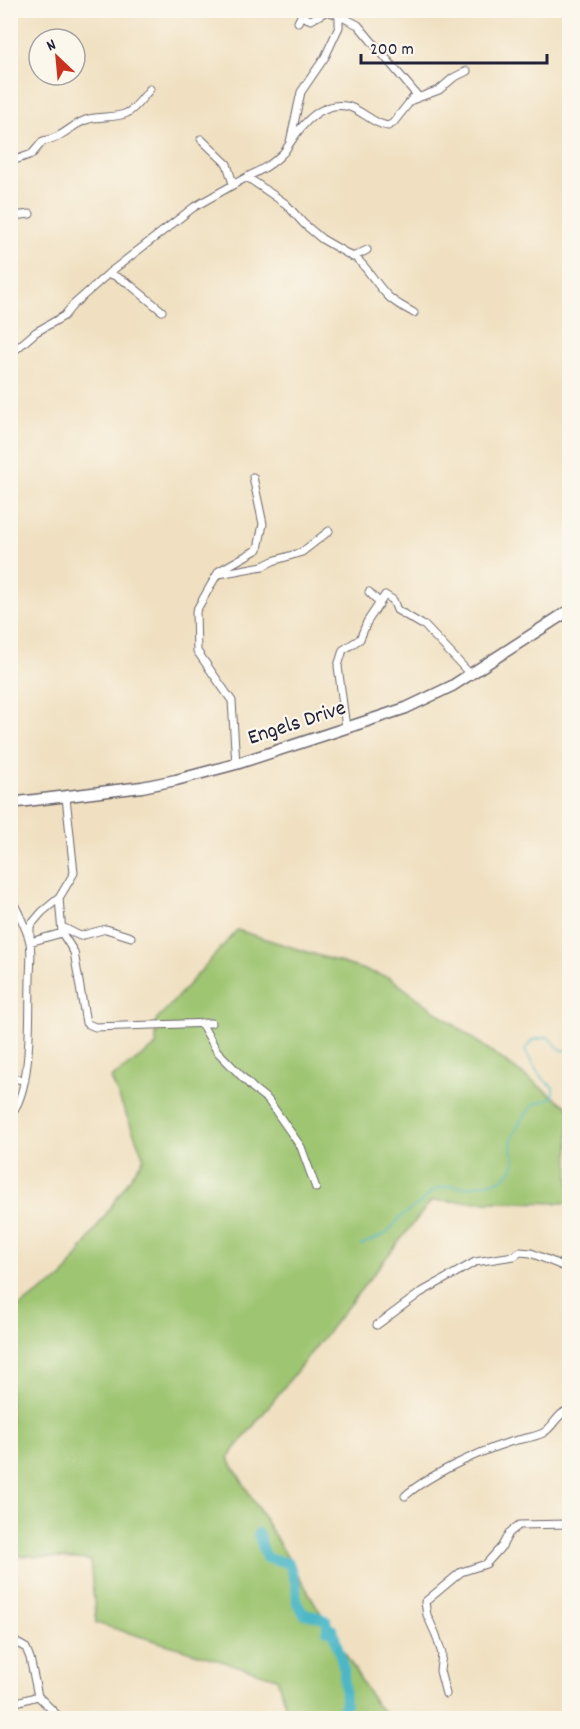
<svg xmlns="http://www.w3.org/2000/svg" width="580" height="1729" font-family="Dekko,sans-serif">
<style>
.green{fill:#9ec571;stroke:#607456;stroke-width:1.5}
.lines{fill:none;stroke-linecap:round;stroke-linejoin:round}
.stream{stroke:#4bb7c7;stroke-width:1.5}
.river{stroke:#4bb7c7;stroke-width:10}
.street-casing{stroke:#6a646a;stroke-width:9}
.secondary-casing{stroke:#6a646a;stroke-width:13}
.street{stroke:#fff;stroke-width:7}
.secondary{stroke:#fff;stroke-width:10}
.labels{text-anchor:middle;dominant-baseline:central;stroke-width:4.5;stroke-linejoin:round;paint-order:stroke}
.street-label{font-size:22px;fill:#22223b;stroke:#fbf7ec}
</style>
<rect width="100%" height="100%" fill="#fbf7ec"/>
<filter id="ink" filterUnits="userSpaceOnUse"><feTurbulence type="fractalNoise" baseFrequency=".0167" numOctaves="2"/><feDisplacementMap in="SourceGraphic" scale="12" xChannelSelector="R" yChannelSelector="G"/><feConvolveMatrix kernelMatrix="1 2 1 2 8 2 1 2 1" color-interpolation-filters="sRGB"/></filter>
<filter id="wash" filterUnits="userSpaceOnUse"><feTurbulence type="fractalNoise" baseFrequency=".008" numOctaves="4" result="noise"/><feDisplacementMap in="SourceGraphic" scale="24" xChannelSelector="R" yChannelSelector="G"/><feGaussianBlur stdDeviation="1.35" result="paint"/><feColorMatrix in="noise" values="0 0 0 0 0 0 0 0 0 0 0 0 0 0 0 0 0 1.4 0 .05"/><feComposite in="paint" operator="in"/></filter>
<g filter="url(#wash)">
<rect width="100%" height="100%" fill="#f0e0c1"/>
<path class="green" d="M237,930L390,978L569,1108V1203L431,1201L228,1458L376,1705L392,1718H289L277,1678L96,1623L90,1560L11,1555L10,1313L63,1277L144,1158L111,1078L156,1046V1021Z"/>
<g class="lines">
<path class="stream" d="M361,1245L386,1234L402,1216L423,1201L433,1190L451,1186L467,1187L501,1180L512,1170L515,1160L511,1150L512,1138L520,1122L533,1105L553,1097V1087C539,1078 532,1064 525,1050L532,1040L548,1037L560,1049L570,1052"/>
<path class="river" d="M258,1533L266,1558L289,1563L296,1584L297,1603L304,1614L318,1617L327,1621V1631L333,1629L344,1670L345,1704L340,1718"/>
</g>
</g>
<g filter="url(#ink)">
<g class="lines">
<defs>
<path id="street" d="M412,100L439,90L453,78L467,71
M201,139L227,164L233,184
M290,142L301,92L325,57L339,27V12
M10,164L15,160L32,154L43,141C64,138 72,123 89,119C100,116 117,118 127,113C136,108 143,97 150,89
M247,177C259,171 272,165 282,154C286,151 287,147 290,143C302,124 321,102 346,106C362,109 372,124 388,126L393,123L416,94L358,25L338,15L327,11L311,20L301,16L298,22
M10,213L14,216L30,214
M355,257C369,269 376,285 389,297C396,304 406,308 414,313
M109,273L128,283L162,311
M10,352L15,350L36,332L64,316L73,305L109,273L194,207L247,177L286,204L304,224L322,239L353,257L367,250
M219,574L263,566L273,561L302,552L329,531
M369,592L377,600L379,605
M425,626L471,675
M346,728L338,666L343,650L360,639L367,622L385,595L393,600L397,610L421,624
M236,764L232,701L197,651L196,611L219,571L258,549L263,524L253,477
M10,896C16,908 28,931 30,943C32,954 30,968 30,980C29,1012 33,1092 10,1115
M59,898L62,933L74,952L86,1023L95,1027L211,1023
M62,927L80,936L106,929L131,937
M62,933L30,942V926L42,912L59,898L74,873L66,797
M201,1023L217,1051L253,1088L268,1100L301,1147L316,1188
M10,1078L25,1080
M377,1325L420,1293L475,1262L514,1256L520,1252L531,1253L570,1269
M405,1496C427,1476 478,1452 507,1443C518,1439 533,1438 543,1433C554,1427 556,1414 570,1409
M10,1639L26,1648L30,1658L38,1696L58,1716L65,1718
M446,1694L440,1671L442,1654L436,1635L427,1615L425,1602L461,1572L486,1564L502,1546L509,1533L519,1525L570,1524
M10,1704L38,1696"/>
<path id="secondary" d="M10,803L142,787L176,780L236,764L358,724L406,708L452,686L570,610"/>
</defs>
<use href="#street" class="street-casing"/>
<use href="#secondary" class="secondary-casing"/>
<use href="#street" class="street"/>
<use href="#secondary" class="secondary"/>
</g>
</g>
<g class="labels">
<g class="street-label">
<text transform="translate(297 724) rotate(-18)">Engels Drive</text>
</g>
</g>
<rect width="580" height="1729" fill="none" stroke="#fbf7ec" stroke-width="36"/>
<g transform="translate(57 57) rotate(334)"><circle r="28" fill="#fbf7ec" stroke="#a4a2a5" stroke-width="1.5"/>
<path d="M0-4.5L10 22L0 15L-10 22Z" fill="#c8321e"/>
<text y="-9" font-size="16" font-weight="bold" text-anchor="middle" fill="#22223b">N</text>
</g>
<path d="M361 54v9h186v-9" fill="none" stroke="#22223b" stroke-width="3"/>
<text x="370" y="54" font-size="18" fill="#22223b" stroke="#fbf7ec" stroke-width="4.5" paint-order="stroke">200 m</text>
</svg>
